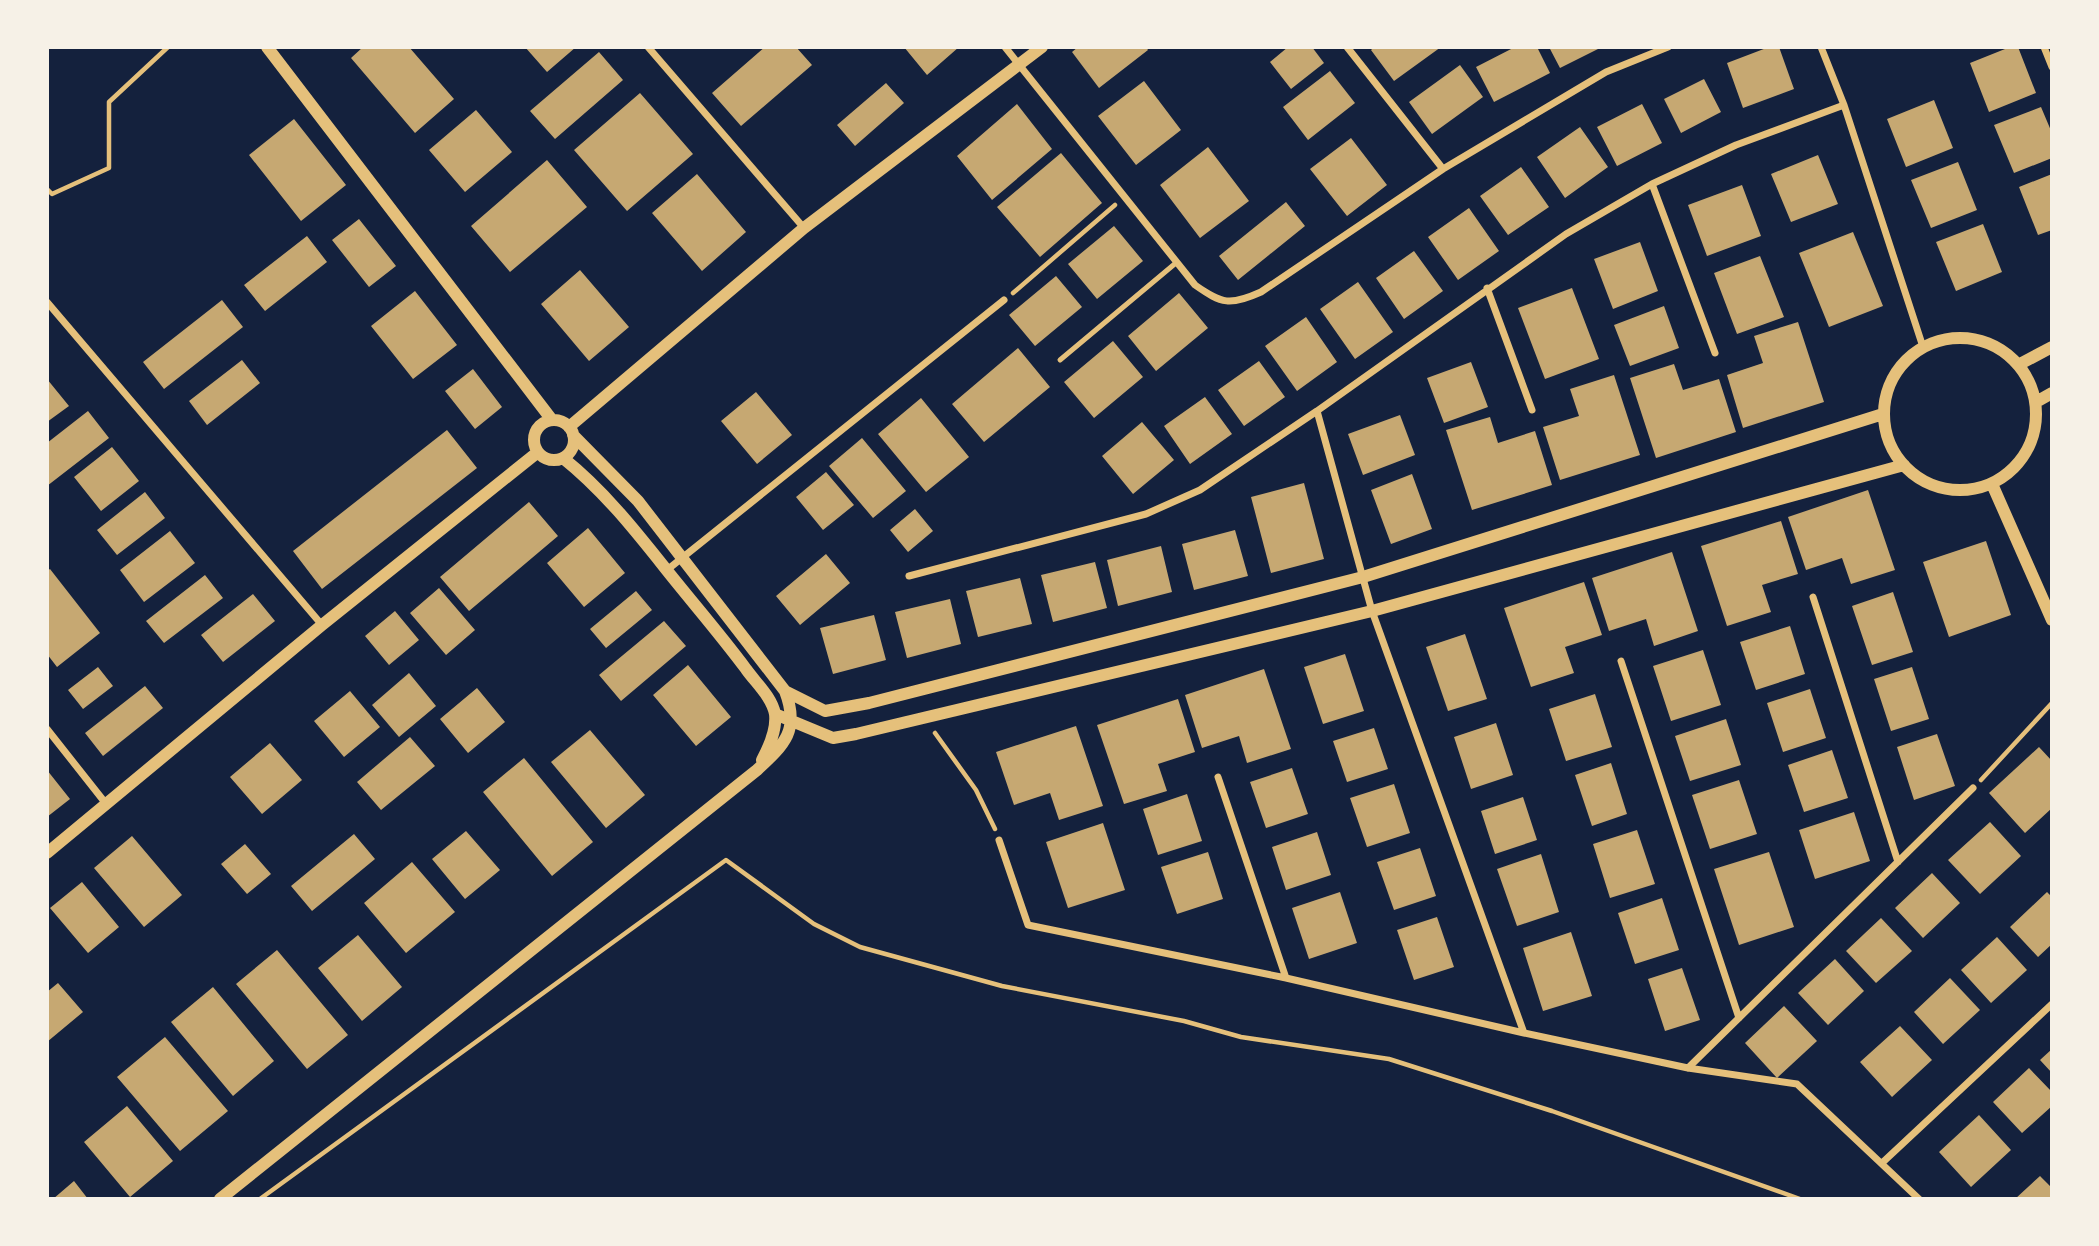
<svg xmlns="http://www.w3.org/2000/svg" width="2099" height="1246" font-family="'Varela Round',sans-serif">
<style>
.building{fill:#c6a872}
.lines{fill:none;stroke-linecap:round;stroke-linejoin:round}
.path{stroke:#e5c07b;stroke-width:4.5}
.service{stroke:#e5c07b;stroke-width:5}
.minor{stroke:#e5c07b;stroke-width:7}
.tertiary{stroke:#e5c07b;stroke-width:12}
</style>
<rect width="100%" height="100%" fill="#14213d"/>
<path class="building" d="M363,47H409L454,99L415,133L351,58Z
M525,47H576L547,72Z
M765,47H796L812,65L741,126L712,93Z
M904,47H959L927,75Z
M1078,47H1146L1148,50L1099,88L1072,52Z
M1288,47H1312L1324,63L1291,89L1270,62Z
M1374,47H1441L1394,81L1371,50Z
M1515,47H1537L1550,73L1494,102L1476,67Z
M1549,47H1602L1560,68Z
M1769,47H1779L1794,89L1743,108L1727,63Z
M2010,47H2018L2036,93L1989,112L1970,63Z
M599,52L623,80L555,139L530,111Z
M1460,65L1483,97L1432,134L1409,102Z
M1330,71L1355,103L1308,140L1283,107Z
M1704,79L1721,112L1681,133L1664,99Z
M1144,81L1181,130L1136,165L1098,116Z
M886,83L904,103L855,146L837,125Z
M640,93L693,154L627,211L574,150Z
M1934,100L1953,148L1906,167L1887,119Z
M1017,104L1052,149L992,200L957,156Z
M1642,104L1662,143L1617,166L1597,127Z
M2041,107L2052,133V158L2014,173L1994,125Z
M476,110L512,152L465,192L429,150Z
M294,119L346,185L301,221L249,155Z
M1580,127L1608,167L1565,198L1537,157Z
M1351,138L1387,185L1347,216L1310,169Z
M1208,147L1249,201L1200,238L1160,185Z
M1061,153L1102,203L1040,257L997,207Z
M1818,155L1838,204L1791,222L1771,174Z
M547,160L587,207L510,272L471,226Z
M1958,162L1977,210L1931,228L1911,180Z
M1521,167L1549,207L1508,235L1480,196Z
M697,174L746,232L702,271L652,213Z
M2052,174V230L2038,235L2019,187Z
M1742,185L1761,236L1707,256L1688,205Z
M1286,202L1305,226L1238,280L1219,256Z
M1469,208L1499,251L1458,280L1428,237Z
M359,219L396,266L369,287L332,240Z
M1983,224L2002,272L1956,291L1936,242Z
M1114,226L1143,261L1097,299L1068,264Z
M1853,232L1883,306L1829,327L1799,253Z
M307,236L327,262L265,311L244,285Z
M1640,242L1658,291L1613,309L1594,259Z
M1414,251L1443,291L1404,319L1376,278Z
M1760,256L1784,317L1737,334L1714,273Z
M580,270L629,327L589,361L541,304Z
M1056,276L1082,307L1035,346L1009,315Z
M1358,282L1393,332L1355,359L1320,309Z
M1572,288L1599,359L1545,379L1518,308Z
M415,291L457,345L413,379L371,326Z
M1179,293L1208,328L1156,371L1128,336Z
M222,300L243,327L164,389L143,362Z
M1664,306L1679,348L1630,366L1614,325Z
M1306,317L1337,362L1297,391L1265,346Z
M1798,322L1824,402L1743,428L1727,375L1763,363L1754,336Z
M1113,341L1143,377L1094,418L1064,382Z
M1018,348L1050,387L984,442L952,404Z
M242,360L260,383L207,425L189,401Z
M1259,361L1285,397L1244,426L1218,390Z
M1471,362L1488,407L1444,423L1427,378Z
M1674,364L1683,390L1719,379L1736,432L1656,458L1630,378Z
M473,369L502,407L475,429L445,391Z
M1614,375L1640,455L1560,480L1543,427L1579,416L1570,389Z
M47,379L69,406L47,422Z
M756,392L792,435L757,464L721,421Z
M1205,397L1232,434L1190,464L1164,426Z
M921,398L969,457L926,492L878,434Z
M88,411L109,438L47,486V443Z
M1400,415L1415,455L1363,475L1348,434Z
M1490,417L1498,443L1535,431L1552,485L1472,510L1446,430Z
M1142,422L1174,460L1133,494L1102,456Z
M447,430L477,468L322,589L293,551Z
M862,438L906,491L873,518L829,466Z
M112,447L139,481L101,511L74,477Z
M826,472L854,505L823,530L796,497Z
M1412,474L1432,529L1391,544L1371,490Z
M1304,483L1324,559L1271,573L1251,497Z
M1868,490L1895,570L1851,584L1842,558L1806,570L1788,517Z
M145,492L165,518L117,555L97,530Z
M529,502L558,536L469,611L440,577Z
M915,509L933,531L908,552L890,530Z
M1781,521L1798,574L1762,585L1771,612L1727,626L1701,546Z
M588,528L625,573L584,607L547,563Z
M1235,530L1248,576L1194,590L1182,544Z
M170,531L195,563L144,602L120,570Z
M1986,541L2011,615L1949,637L1923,562Z
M1161,546L1172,592L1118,606L1107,560Z
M1672,552L1698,631L1654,646L1646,619L1609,631L1592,578Z
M826,554L850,583L800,625L776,596Z
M1095,562L1107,608L1053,622L1041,575Z
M50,569L100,633L57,667L47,654V571Z
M205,575L223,598L164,643L146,621Z
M1020,578L1032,624L978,637L966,591Z
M1584,582L1602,635L1565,647L1574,673L1531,687L1504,608Z
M439,588L475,630L446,655L410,613Z
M636,591L652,610L606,648L590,629Z
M1893,592L1913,652L1872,665L1852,606Z
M253,594L275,621L223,662L201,635Z
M950,599L961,644L907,658L895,612Z
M395,611L419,640L389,665L365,636Z
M874,615L886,660L833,674L820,628Z
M664,621L686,646L621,701L599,675Z
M1790,626L1805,674L1756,690L1740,642Z
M1465,634L1487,699L1448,711L1426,647Z
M1703,650L1721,705L1671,721L1653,666Z
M1345,654L1364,711L1323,724L1304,667Z
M688,665L731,717L696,746L653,695Z
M98,667L113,686L83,709L68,690Z
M1912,667L1929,719L1891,731L1874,679Z
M1264,669L1291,749L1247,763L1239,736L1202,748L1185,695Z
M409,673L436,706L399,737L372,705Z
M145,686L163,708L103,756L85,733Z
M477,688L505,722L468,753L440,719Z
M1810,689L1826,738L1783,752L1767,703Z
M350,691L380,727L344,757L314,721Z
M1595,694L1612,747L1566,761L1549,709Z
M1178,699L1195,752L1158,764L1167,791L1124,804L1097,725Z
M1726,719L1741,765L1690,781L1675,736Z
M1496,723L1513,775L1471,789L1454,737Z
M1076,726L1103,806L1059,820L1050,793L1014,805L996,752Z
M1374,728L1388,769L1347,782L1333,741Z
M590,730L645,795L606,828L551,762Z
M1937,734L1955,786L1914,800L1897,747Z
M410,737L435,766L381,810L357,782Z
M270,743L302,780L262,814L230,777Z
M2039,747L2052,761V808L2025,833L1989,793Z
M1832,750L1848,798L1804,812L1788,765Z
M524,758L593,842L552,876L483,792Z
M1611,763L1627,814L1592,826L1575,775Z
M1292,768L1308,814L1266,828L1250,782Z
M47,770L70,799L47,817Z
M1739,780L1757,834L1710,849L1692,795Z
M1394,784L1410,833L1367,847L1350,798Z
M1187,794L1202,841L1158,855L1143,809Z
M1523,797L1537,840L1495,854L1481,811Z
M1854,812L1870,861L1815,879L1799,830Z
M1990,822L2021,856L1980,894L1948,860Z
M1103,823L1125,890L1068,908L1046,842Z
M1637,830L1655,884L1610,898L1593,844Z
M466,831L500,870L465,899L432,859Z
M1317,832L1331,875L1286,890L1272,847Z
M354,834L375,859L312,911L291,886Z
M132,836L182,895L144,927L94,868Z
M245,844L271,874L247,894L221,864Z
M1420,848L1436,896L1394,910L1377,862Z
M1208,852L1223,899L1177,914L1161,867Z
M1769,852L1794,927L1739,945L1714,869Z
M1541,854L1559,912L1517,926L1497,869Z
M412,862L455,912L406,953L364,903Z
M1932,873L1960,903L1923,938L1895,908Z
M82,882L119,927L88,953L50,908Z
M1340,892L1357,943L1309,959L1292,908Z
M2047,892L2052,897V944L2038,957L2010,927Z
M1662,898L1679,950L1635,964L1618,913Z
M1437,917L1454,967L1414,980L1397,930Z
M1881,918L1912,951L1876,983L1846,951Z
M1571,932L1592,996L1543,1011L1523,948Z
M358,935L402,987L362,1021L318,968Z
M1997,937L2027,970L1991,1003L1961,970Z
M277,950L348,1035L307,1069L236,984Z
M1835,959L1864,991L1828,1025L1798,993Z
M1682,968L1700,1020L1665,1031L1648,979Z
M1950,978L1980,1010L1943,1044L1914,1012Z
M58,983L83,1012L47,1042V992Z
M213,987L274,1061L233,1096L171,1022Z
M1784,1006L1817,1041L1777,1078L1745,1043Z
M1900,1026L1932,1060L1892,1097L1860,1062Z
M165,1037L228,1111L180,1151L117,1077Z
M2052,1049V1073L2040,1060Z
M2029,1068L2052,1092V1106L2022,1133L1993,1102Z
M127,1106L173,1161L130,1197L84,1142Z
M1979,1115L2011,1150L1971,1187L1939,1152Z
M2040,1176L2052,1188V1199H2015Z
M74,1181L88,1199H53Z"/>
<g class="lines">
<path class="path" d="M47,189L52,194L109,168V102L168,47
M1013,293L1115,205
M935,733L976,790L995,829
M1981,780L2052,703
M260,1199L726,860L814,924L860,947L1002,986L1184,1021L1241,1037L1389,1059L1552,1111L1800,1199"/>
<path class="service" d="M1060,360L1177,262"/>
<path class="minor" d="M648,47L804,228
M1005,47L1195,285C1222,304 1230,306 1261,292L1443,169L1606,72L1668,47
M1347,47L1443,169
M1821,47L1844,105L1923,347
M2044,47L2052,67
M1652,184L1715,353
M1487,288L1532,410
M47,302L322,625
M1317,411L1372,611L1524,1033
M667,570L1004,300
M909,576L1146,514L1200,490L1317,411L1566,234L1652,184L1736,145L1844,105
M1813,597L1898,862
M1621,661L1739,1018
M47,729L107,805
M1218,777L1286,978
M999,840L1028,925L1286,978L1524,1033L1688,1068L1797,1084L1919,1199
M1688,1068L1973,788
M1882,1163L2052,1004"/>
<path class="tertiary" d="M267,47L552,420
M1884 414a76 76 0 1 1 152 0a76 76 0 1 1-152 0Z
M2018,365L2052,347
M2036,402L2052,393
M534 440a20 20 0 1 1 40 0a20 20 0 1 1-40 0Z
M569,427L804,228L1042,47
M563,458C603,490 634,529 665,568C692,602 720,634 746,669C755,682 772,697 775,714C777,730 769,747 762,760
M1992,484L2052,620
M785,691L825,711L869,703L1363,577L1883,414
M775,714L833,738L856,734L1372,611L1904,465
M47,853L322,625L538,452
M220,1199L757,770C785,744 800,730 785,691L638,501L573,435"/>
</g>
<rect width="2099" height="1246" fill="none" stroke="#f6f1e7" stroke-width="98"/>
</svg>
